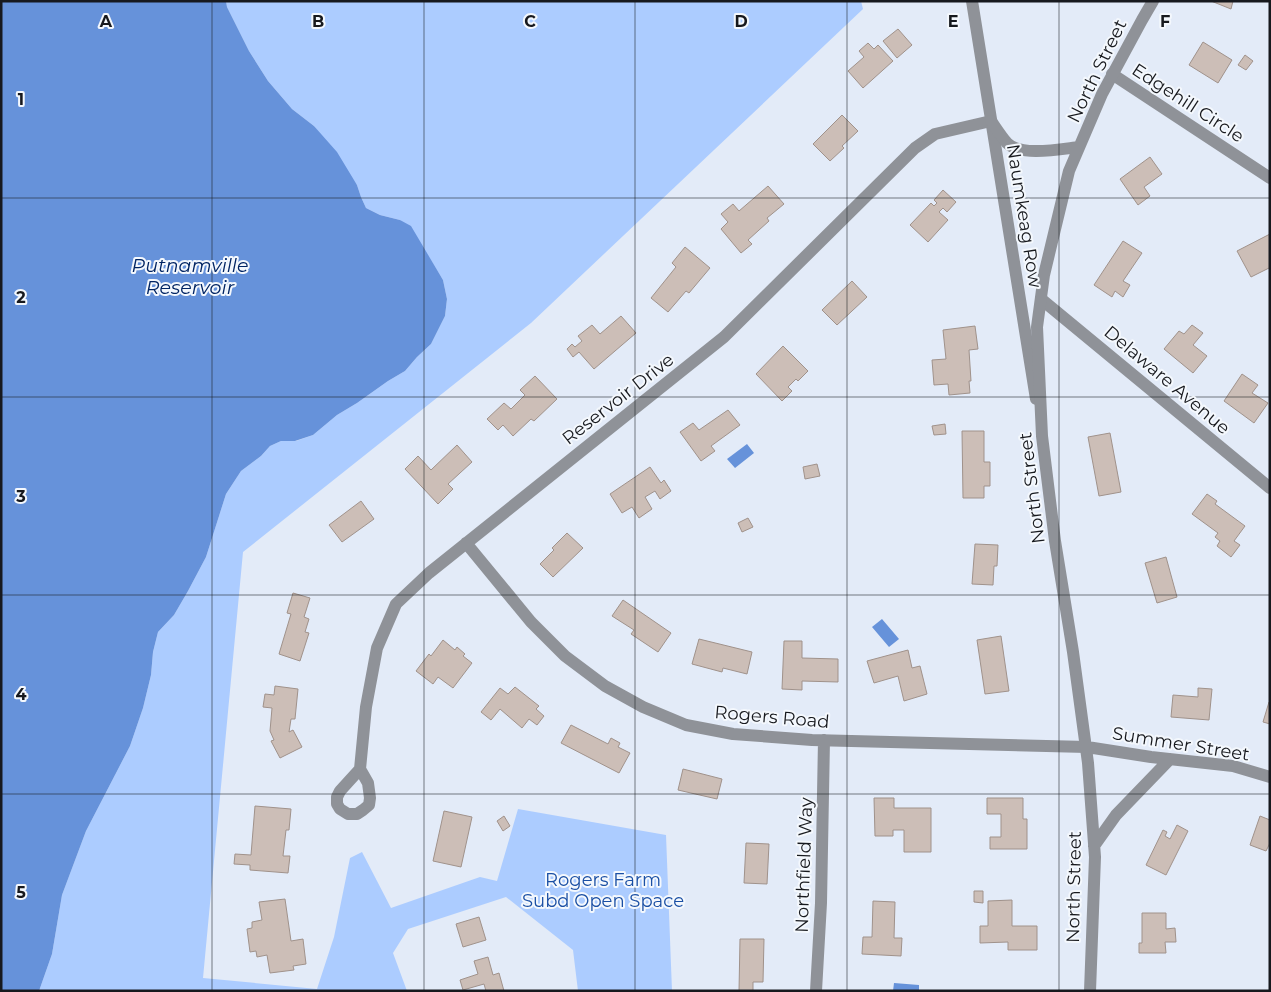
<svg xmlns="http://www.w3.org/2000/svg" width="1271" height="992" font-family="Montserrat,sans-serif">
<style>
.green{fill:#acccff}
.water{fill:#6692da}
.building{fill:#ccbeb7;stroke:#a0928b}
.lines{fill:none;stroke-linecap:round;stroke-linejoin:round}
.minor{stroke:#8f9298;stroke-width:12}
.tertiary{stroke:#8f9298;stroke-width:12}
.grid{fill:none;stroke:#17191e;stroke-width:1;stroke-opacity:0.55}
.labels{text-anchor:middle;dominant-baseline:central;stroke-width:4;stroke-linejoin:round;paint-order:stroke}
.street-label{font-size:18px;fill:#17191e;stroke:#f4f8fd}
.park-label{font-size:18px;fill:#1a4fa4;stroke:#f4f8fd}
.water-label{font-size:19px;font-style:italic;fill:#002463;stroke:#f4f8fd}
.grid-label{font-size:16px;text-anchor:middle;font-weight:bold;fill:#17191e;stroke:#f4f8fd;stroke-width:4;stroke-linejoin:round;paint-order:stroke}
</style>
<rect width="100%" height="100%" fill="#e3ebf8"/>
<path class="green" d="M226,1H861L863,9L531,323L243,552L203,978L317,989L334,937L350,858L362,852L391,908L480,877L497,881L518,809L666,835L672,991H578L573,950L506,897L408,929L393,953L407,991H39L52,954L62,895L86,831L130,746L143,708L151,675L153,652L158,632L174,615L188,591L206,557L226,494L241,471L261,456L270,446L281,441H296L313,435L337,415L357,403L388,381L405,371L417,357L431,344L445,316L447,299L443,280L427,254L400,220L380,215L366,208L361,197L357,185L314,126L292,109L268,81L249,51L227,7Z"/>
<path class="water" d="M1,1H226L227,7L249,51L268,81L292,109L314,126L337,152L357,185L361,197L366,208L380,215L400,220L411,226L443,280L447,299L445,316L431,344L417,357L405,371L388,381L357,403L337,415L313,435L295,441H281L270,446L261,456L241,471L226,494L206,557L188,591L174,615L158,632L153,652L151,675L143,708L130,746L86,831L62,895L52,954L39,991H1Z
M747,444L754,453L735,468L727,459Z
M882,619L899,639L889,647L872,627Z
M894,983L919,985V991H893Z"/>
<path class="building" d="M1211,1H1233L1231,9Z
M898,29L912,45L897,58L883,41Z
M1203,42L1232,60L1218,83L1189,65Z
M868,43L874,49L878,45L893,61L863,88L848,71L864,57L859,51Z
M1245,55L1253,61L1246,70L1238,65Z
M842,115L858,131L842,146L844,148L830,161L813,144Z
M1150,157L1162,174L1144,187L1150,196L1138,205L1120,179Z
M768,186L784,204L767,218L769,221L748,240L752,244L741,253L721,229L728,222L721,214L733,204L739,211Z
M943,190L956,202L947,212L943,208L939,212L948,220L928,242L910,225L931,203L934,206L937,203L934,200Z
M1270,234V270L1269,268L1251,277L1237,251Z
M1123,241L1142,253L1123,281L1130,285L1123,297L1115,291L1112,297L1094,285Z
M685,247L710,268L689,293L686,291L668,312L651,298L676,267L672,263Z
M852,281L867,297L837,325L822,310Z
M621,316L636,333L594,369L579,352L573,357L567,349L572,344L575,347L582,341L578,336L592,325L600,334Z
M1192,325L1203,333L1193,345L1207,356L1193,373L1164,349L1179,331L1184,334Z
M975,326L978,349L969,350L971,381H969L970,393L949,395L948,384L934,385L932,360L946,359L943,330Z
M783,346L808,371L798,381L796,379L788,387L792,391L782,401L756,374Z
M1242,374L1258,385L1252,393L1268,403L1254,423L1224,401Z
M535,376L557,399L534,421L531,419L513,436L503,425L498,430L487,419L504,403L511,409L525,395L520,390Z
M728,410L740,425L711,446L715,451L701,461L680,432L693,423L699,430Z
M945,424L946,434L934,435L932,426Z
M962,431H984V462H990V486H984V498H963Z
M1110,433L1121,492L1099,496L1088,437Z
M457,445L472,462L448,484L453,489L438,504L405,469L418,456L431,470Z
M817,464L820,476L805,479L803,467Z
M650,467L661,483L664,480L671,491L660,499L655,491L645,497L652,509L639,518L632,507L622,513L610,494Z
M1207,494L1217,501L1215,504L1245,526L1234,541L1240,545L1231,557L1217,546L1220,541L1215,537L1218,533L1192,514Z
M361,501L374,519L342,542L329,525Z
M748,518L753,527L742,532L738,523Z
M567,533L583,548L553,577L540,564L554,550L552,548Z
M975,544L998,545L997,566H994L993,585L972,584Z
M1166,557L1177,597L1157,603L1145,563Z
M293,593L310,598L304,617L309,619L305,632L309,633L300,661L279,654L291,614L287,613Z
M623,600L671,633L658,652L631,634L634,630L612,616Z
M1001,636L1009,691L985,694L977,640Z
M699,639L752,652L747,674L723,668L722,672L692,664Z
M443,640L455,650L457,647L465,654L463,656L472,663L453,688L438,677L433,684L416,671L429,654L431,656Z
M784,641H802V658L838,659V682L802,681V690L782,689Z
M908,650L912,668L920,666L927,694L904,701L898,676L874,683L867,661Z
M275,686L298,689L295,719H291L289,732L293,730L302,747L280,758L271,741L274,740L270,731L272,708L263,707L265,694L274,695Z
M515,687L539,706L536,709L544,716L537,725L529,719L522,728L500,709L491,720L481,712L500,688L508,694Z
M1198,688L1212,689L1209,720L1171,717L1173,695L1198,697Z
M1269,702H1270V724L1263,722Z
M571,725L608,744L611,738L620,743L618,747L630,753L619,773L561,743Z
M683,769L722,779L717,799L678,790Z
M874,798H894V808H931V852H904V830H893V836H875Z
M987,798H1023V819H1027V849H990V837H1001V814H987Z
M255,806L291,809L289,830H286L283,856H290L288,873L250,870V865L234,864L235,854L251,855Z
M444,811L472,817L461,867L433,861Z
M504,816L510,826L503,831L497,821Z
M1260,816L1270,820V843L1266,851L1250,845Z
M1177,825L1188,831L1166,875L1146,865L1163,830L1167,832L1165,836L1170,839Z
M746,843L769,844L767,884L744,883Z
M974,891H983V903L974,902Z
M285,899L291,941L303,939L306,964L293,966L294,970L270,973L267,955L257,957L256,951L250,952L247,929L252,928V922L262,920L259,902Z
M1012,900V926H1037V950H1008V942L980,943V926H988V901Z
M873,901L895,902L894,938H902L901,956L862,954L863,937H872Z
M1142,913H1166V929L1175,928L1176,942H1165L1166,953H1139V943H1142Z
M479,917L486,940L463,947L456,924Z
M740,939H764L763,982H753V991H739Z
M488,957L493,975L499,973L504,991H486L484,984L463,990L460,980L478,974L474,961Z"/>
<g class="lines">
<path class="minor" d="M972,1L1036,399
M1112,74L1270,178
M1041,299L1270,488
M466,543L531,622L565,656L605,686L643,707L686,725L733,734L812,740L1087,747
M360,769L340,791L337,797V804L340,809L348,814H357L363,810L369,805L370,798L368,783L360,769L366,707L377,648L396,604L429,573L724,337L915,148L935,134L991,121
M816,991L821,903L824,740"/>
<path class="tertiary" d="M991,121C996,128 1001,136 1007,143C1021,157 1061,149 1079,147
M1087,747L1151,757L1233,766L1270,777
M1094,846L1116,815L1170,759
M1090,991L1095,857L1088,763L1073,652L1055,541L1042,436L1037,327L1044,275L1069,171L1102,94L1142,20L1153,1"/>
</g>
<path class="grid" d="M212,1V991M424,1V991M635,1V991M847,1V991M1059,1V991M1,198H1270M1,397H1270M1,595H1270M1,794H1270"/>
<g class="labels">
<g class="street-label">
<text transform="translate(1097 71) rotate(-64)">North Street</text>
<text transform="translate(1188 103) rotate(33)">Edgehill Circle</text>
<text transform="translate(1024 216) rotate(81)">Naumkeag Row</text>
<text transform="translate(1167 380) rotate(40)">Delaware Avenue</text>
<text transform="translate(618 399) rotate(-38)">Reservoir Drive</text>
<text transform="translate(1032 488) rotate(-97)">North Street</text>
<text transform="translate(772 717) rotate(5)">Rogers Road</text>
<text transform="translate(1181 744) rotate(9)">Summer Street</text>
<text transform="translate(804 865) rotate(-88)">Northfield Way</text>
<text transform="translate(1074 887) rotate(-89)">North Street</text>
</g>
<g class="park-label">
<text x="603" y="880">Rogers Farm<tspan x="603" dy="21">Subd Open Space</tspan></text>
</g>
<g class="water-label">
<text x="190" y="265">Putnamville<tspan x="190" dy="22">Reservoir</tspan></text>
</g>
</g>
<g class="grid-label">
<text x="106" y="27">A</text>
<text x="318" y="27">B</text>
<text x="530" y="27">C</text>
<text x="741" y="27">D</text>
<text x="953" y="27">E</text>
<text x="1165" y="27">F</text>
<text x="21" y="105">1</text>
<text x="21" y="303">2</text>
<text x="21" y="502">3</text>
<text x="21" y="700">4</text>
<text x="21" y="898">5</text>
</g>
<rect width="1271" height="992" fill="none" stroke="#17191e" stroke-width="5"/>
</svg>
